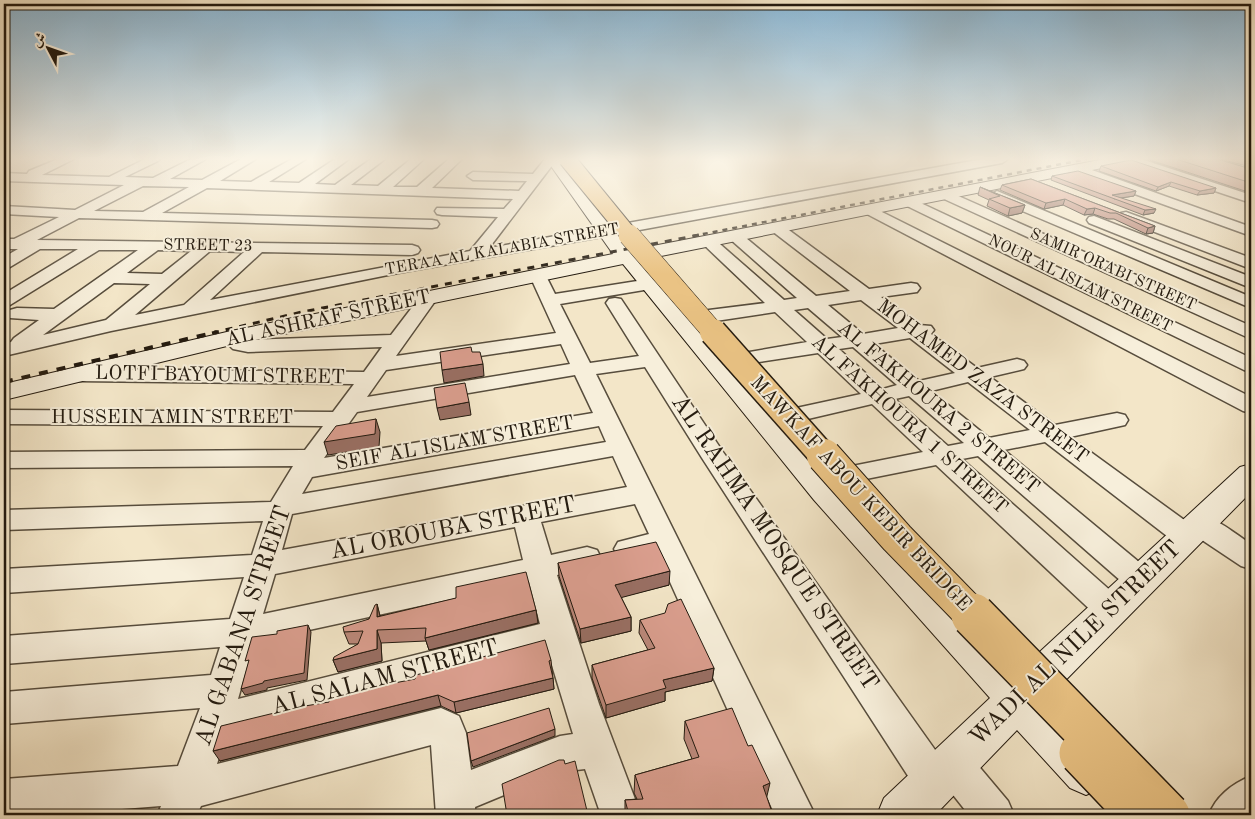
<svg xmlns="http://www.w3.org/2000/svg" width="1255" height="819" font-family="'Old Standard TT',Amiri,serif">
<style>
.lines{fill:none;stroke-linecap:round;stroke-linejoin:round}
.street-casing{stroke:#574d3d;stroke-width:3}
.secondary-casing{stroke:#231a0f;stroke-width:2}
.street{fill:#f7efdb;fill-rule:evenodd}
.secondary{fill:#f7efdb;fill-rule:evenodd}
.rail-far2{stroke:#231a0f;stroke-width:2.5;stroke-dasharray:5 5;stroke-linecap:butt}
.rail-far1{stroke:#231a0f;stroke-width:3;stroke-dasharray:7 7;stroke-linecap:butt}
.rail{stroke:#231a0f;stroke-width:4;stroke-dasharray:9 9;stroke-linecap:butt}
.primary-bridge-far4-casing{stroke:#231a0f;stroke-width:18;stroke-linecap:butt}
.primary-bridge-far3-casing{stroke:#231a0f;stroke-width:22;stroke-linecap:butt}
.primary-bridge-far2-casing{stroke:#231a0f;stroke-width:29;stroke-linecap:butt}
.primary-bridge-far1-casing{stroke:#231a0f;stroke-width:36;stroke-linecap:butt}
.primary-bridge-casing{stroke:#231a0f;stroke-width:46;stroke-linecap:butt}
.primary-bridge-far4{stroke:#eac384;stroke-width:16}
.primary-bridge-far3{stroke:#eac384;stroke-width:21}
.primary-bridge-far2{stroke:#eac384;stroke-width:26}
.primary-bridge-far1{stroke:#eac384;stroke-width:34}
.primary-bridge{stroke:#eac384;stroke-width:43}
.wall{fill:#bb887a;stroke:#231a0f}
.shaded-wall{fill:#996f63;stroke:#231a0f}
.building{fill:#da9e8e;stroke:#231a0f}
.labels{text-anchor:middle;dominant-baseline:central;stroke-width:4;stroke-linejoin:round;paint-order:stroke}
.far-street-label{font-size:16px;fill:#231a0f;stroke:#f7efdb}
.street-label{font-size:20px;fill:#231a0f;stroke:#f7efdb}
.near-street-label{font-size:24px;fill:#231a0f;stroke:#f7efdb}
</style>
<rect width="100%" height="100%" fill="#f3e6c8"/>
<filter id="stains"><feTurbulence type="fractalNoise" baseFrequency=".004" numOctaves="4"/><feColorMatrix values="0 0 0 0 .2 0 0 0 0 .09 0 0 0 0 .02 0 0 0 .5 -.17"/></filter>
<radialGradient id="worn" r=".72"><stop offset=".6" stop-color="#630" stop-opacity="0"/><stop offset="1" stop-color="#630" stop-opacity=".3"/></radialGradient>
<g class="lines">
<defs>
<path id="street" d="M58,159H74L42,175L109,177L145,159H160L158,161L125,177L153,178L191,159H206L170,179L202,180L241,159H256L220,181L251,182L292,159H306L269,182L299,183L335,159H349L315,184L335,185L371,159H385L351,185L378,186L411,159H424L393,187H417L449,159H462L432,188L519,191L527,181L473,180L467,176L473,172L533,174L545,159H557L489,248L983,159H1008L1002,163L607,236L398,273L111,331L4,356V344L11,342L14,338L39,320L10,318L8,314L10,310L17,308L54,309L138,250H99L10,305L4,306V294L78,249H40L10,267L4,269V257L18,249H4V239H14L59,217L4,214V206L75,210L124,185L4,181V173L27,174L29,171ZM143,186L189,187L143,212L94,211ZM207,188L513,199L504,209L437,208L435,211L437,214L442,215L498,217L470,251L210,300L262,252L412,255L418,253L420,250L418,247L412,245L37,240L79,218L432,228L437,227L439,224L437,221L432,220L162,213ZM158,250L191,251L162,274L127,273ZM210,251L244,252L184,305L135,315ZM114,283L150,284L106,320L43,335Z
M1123,159H1141L1251,195V203L1125,161Z
M1078,165L1251,227V236L1074,172L1072,169Z
M947,191L1251,326V339L942,198L940,195Z
M997,191L1251,297V308L992,198L990,195Z
M910,198L1251,358V372L1244,370L905,205L903,202L905,199Z
M870,206L1251,397V413L1243,411L865,213L863,210L865,207Z
M1126,212L1251,258V269L1121,219L1119,216L1121,213Z
M1094,216L1251,277V288L1089,223L1087,220L1089,217Z
M777,224L782,225L869,289L911,283L917,284L920,288L917,292L881,297L919,325L931,326L934,330L931,334L977,368L1017,359L1024,361L1027,365L1024,369L990,377L1055,425L1117,413L1125,415L1128,420L1125,425L1070,437L1187,522L1189,517C1211,511 1233,533 1251,544V569L1241,566L1199,538L1196,543L1186,546L1176,543L1045,442L1004,450L1151,572L1155,580L1151,588L1140,592L1129,588L978,456L962,459L1121,600L1126,609L1121,618L1110,622L1099,618L936,465L851,482L842,480L838,474L842,468L923,452L872,404L795,422L787,420L784,415L787,410L861,394L818,353L745,364L738,362L735,358L738,354L807,342L775,312L709,322L702,320L700,316L702,312L709,310L765,303L703,244L700,241L703,238H713L784,300L797,298L730,239L727,236L730,233H740L816,296L850,291L772,231L770,228L772,225ZM861,300L898,328L863,334L828,305ZM808,308L842,337L827,339L794,310ZM910,338L955,373L919,381L874,344ZM853,347L897,385L883,389L839,349ZM968,382L1030,430L989,438L931,391ZM909,396L964,443L948,446L895,399Z
M538,271L544,272L555,294L650,279L656,280L659,284L656,288L560,304L590,363L639,356L606,303L609,299L615,298L621,299L723,452L938,754L940,751L953,745L966,751L1008,801L1014,815H969L950,791L949,796L935,801L921,796L702,458L645,367L596,374L815,815H775L657,553L628,560L618,556L614,549L618,542L649,534L635,504L541,522L551,555L587,547L597,550L601,558L597,566L557,575L599,704L641,815H601L585,769L560,772L475,807L476,815H436L431,745L201,806L197,815H157L161,806L44,815H4V779L178,766L200,708L4,724V692L211,675L220,647L4,664V636L230,619L244,577L4,593V569L252,555L263,521L4,530V510L271,502L293,466L4,468V452L305,450L323,426L4,424V410L333,412L354,384L77,381L70,379L66,375L70,371L77,369L364,372L382,347L248,352L233,349L221,338L224,334L231,332L238,334L248,340L391,335L423,293L429,292L435,293L438,297L396,356L556,333L530,276L532,272ZM561,344L570,364L367,397L386,370ZM575,375L593,413L324,458L357,412ZM599,426L606,442L302,494L312,477ZM613,456L627,487L282,550L292,514ZM515,527L523,560L263,614L275,574ZM529,582L540,624L238,699L254,642ZM547,649L573,734L560,736L471,770L466,733L459,716L441,708L217,764L226,735Z
M1251,776V815H1209C1216,796 1232,784 1251,776Z"/>
<path id="secondary" d="M546,159H560L627,247L632,250L1105,159H1134L1132,162L1127,163L641,260L712,344L836,484L1019,671L1240,467L1251,464V492L1047,699L1102,756L1109,772L1102,788L1086,795L1070,788L1017,730L935,815H877L884,798L990,698L814,500L623,264L231,345L4,400V384L231,331L613,254Z"/>
</defs>
<use href="#street" class="street-casing"/>
<use href="#secondary" class="secondary-casing"/>
<use href="#street" class="street"/>
<use href="#secondary" class="secondary"/>
<path class="rail-far2" d="M693,236L1087,159"/>
<path class="rail-far1" d="M212,333L302,312L699,235"/>
<path class="rail" d="M4,382L217,332"/>
<defs>
<path id="primary-bridge-far4" d="M567,159L630,236"/>
<path id="primary-bridge-far3" d="M629,235L714,333"/>
<path id="primary-bridge-far2" d="M713,332L825,458"/>
<path id="primary-bridge-far1" d="M824,456L897,538L974,617"/>
<path id="primary-bridge" d="M973,615L1168,815
M1081,753L1140,815"/>
</defs>
<use href="#primary-bridge-far4" class="primary-bridge-far4-casing"/>
<use href="#primary-bridge-far3" class="primary-bridge-far3-casing"/>
<use href="#primary-bridge-far2" class="primary-bridge-far2-casing"/>
<use href="#primary-bridge-far1" class="primary-bridge-far1-casing"/>
<use href="#primary-bridge" class="primary-bridge-casing"/>
<use href="#primary-bridge-far4" class="primary-bridge-far4"/>
<use href="#primary-bridge-far3" class="primary-bridge-far3"/>
<use href="#primary-bridge-far2" class="primary-bridge-far2"/>
<use href="#primary-bridge-far1" class="primary-bridge-far1"/>
<use href="#primary-bridge" class="primary-bridge"/>
</g>
<path class="wall" d="M1147,159H1217L1251,169V193Z
M1219,159H1251V167Z
M1101,166L1216,188L1214,193L1197,195L1169,186L1156,191L1099,171Z
M1052,176L1136,191L1134,196L1121,198L1154,213L1143,215L1051,180Z
M1031,179L1155,226L1153,233L1146,234L1114,219H1108L1093,214L1084,215L1063,205L1044,209L1000,190L1002,185Z
M980,187L1025,205L1022,213L1008,216L987,206L989,200L978,195Z
M558,563L669,585L621,597L631,617V631L581,643L559,576Z
M377,604L380,616L536,610L538,623L429,650L426,641L381,643L382,661L338,672L333,660L358,644H349L344,632L369,619Z
M640,620L714,668L712,681L665,692V701L606,718L592,678V665L648,650L639,633Z
M551,660L554,689L456,713L441,706L220,761L329,702L343,697L342,694L384,685Z
M685,721L767,798L773,815H625V800L637,799L634,793L635,775L692,759L684,739Z"/>
<path class="shaded-wall" d="M1171,182L1169,186L1156,191L1158,187Z
M1216,188L1214,193L1197,195L1200,191Z
M1136,191L1134,196L1114,199L1112,195Z
M1065,199L1063,205L1044,209L1046,203Z
M1025,205L1022,213L1008,216L1010,208Z
M1095,208L1093,214L1084,215L1087,209Z
M1156,209L1154,213L1143,215L1145,210Z
M1155,226L1153,233L1146,234L1148,228Z
M483,364L484,376L444,383L442,370Z
M469,402L471,415L440,420L437,408Z
M376,419L380,432L379,447L328,455L324,442Z
M670,571L669,585L616,599L615,585Z
M377,604L380,616L377,617Z
M536,610L538,623L429,650L425,638Z
M631,617V631L581,643L580,629Z
M308,625L311,632L307,680L267,688V690L245,695L241,689L264,681Z
M377,630L381,643L382,661L338,672L333,660L377,649Z
M714,668L712,681L665,692V701L606,718V705L663,680Z
M553,678L554,689L456,713L454,702Z
M438,695L441,706L220,761L213,751Z
M555,729V736L473,767L471,761Z
M770,783L766,800L763,786Z"/>
<path class="building" d="M1176,159H1217L1251,169V183Z
M1131,160L1216,188L1200,191L1171,182L1158,187L1101,166Z
M1078,171L1136,191L1112,195L1156,209L1145,210L1052,176Z
M1031,179L1155,226L1148,228L1116,213H1110L1095,208L1087,209L1065,199L1046,203L1002,185Z
M980,187L1025,205L1010,208L989,199L1000,196Z
M471,347L472,352H480L483,364L442,370L440,352Z
M465,383L469,402L437,408L434,388Z
M376,419L375,434L324,442L336,426Z
M656,542L670,571L615,585L631,617L580,629L558,563Z
M526,572L536,610L425,638L426,628L377,630V649L333,660L334,657L358,644L363,631L344,632L343,627L369,619L375,605L377,604V617L456,598V587Z
M681,599L714,668L663,680L666,688L606,705L592,665L655,648L640,620L665,613L668,604Z
M308,625L304,673L264,681L263,683L241,689L249,660L245,661L252,637L277,634V631Z
M545,640L551,660L549,661L553,678L454,702L438,695L213,751L221,726L299,707L329,702V700L350,695L342,694L384,683V685L415,679L416,675Z
M549,708L555,729L471,761L467,733Z
M732,708L748,746L752,745L770,783L763,786L773,815H629L625,800L643,799L635,775L699,757L685,721Z
M559,760H564L565,764L575,761L588,815H507L502,784Z"/>
<linearGradient id="sky" x2="0" y2="1"><stop stop-color="#8ab8d7"/><stop offset="0.58" stop-color="#faf4e6"/><stop offset="1" stop-color="#faf4e6" stop-opacity="0"/></linearGradient>
<rect width="1255" height="274" fill="url(#sky)"/>
<g class="labels">
<g class="far-street-label">
<text transform="translate(208 246) rotate(1)">STREET 23</text>
<text transform="translate(502 250) rotate(-10)">TERAA AL KALABIA STREET</text>
<text transform="translate(1113 270) rotate(24)">SAMIR ORABI STREET</text>
<text transform="translate(1080 284) rotate(26)">NOUR AL ISLAM STREET</text>
</g>
<g class="street-label">
<text transform="translate(328 319) rotate(-12)">AL ASHRAF STREET</text>
<text transform="translate(220 376) rotate(1)">LOTFI BAYOUMI STREET</text>
<text transform="translate(982 382) rotate(37)">MOHAMED ZAZA STREET</text>
<text transform="translate(938 408) rotate(40)">AL FAKHOURA 2 STREET</text>
<text x="172" y="418">HUSSEIN AMIN STREET</text>
<text transform="translate(909 425) rotate(42)">AL FAKHOURA 1 STREET</text>
<text transform="translate(455 444) rotate(-10)">SEIF AL ISLAM STREET</text>
<text transform="translate(860 494) rotate(47)">MAWKAF ABOU KEBIR BRIDGE</text>
</g>
<g class="near-street-label">
<text transform="translate(453 529) rotate(-11)">AL OROUBA STREET</text>
<text transform="translate(774 543) rotate(56)">AL RAHMA MOSQUE STREET</text>
<text transform="translate(244 626) rotate(-71)">AL GABANA STREET</text>
<text transform="translate(1076 644) rotate(-44)">WADI AL NILE STREET</text>
<text transform="translate(385 678) rotate(-15)">AL SALAM STREET</text>
</g>
</g>
<rect width="1255" height="819" fill="none" stroke="#f3e6c8" stroke-width="20"/>
<rect x="5" y="5" width="1245" height="809" fill="none" stroke="#231a0f" stroke-width="2.5"/>
<rect x="10" y="10" width="1235" height="799" fill="none" stroke="#231a0f"/>
<g transform="translate(48 48) rotate(311)" stroke="#f7efdb" stroke-width="4" paint-order="stroke">
<path d="M0-4L9 19L0 12L-9 19Z" fill="#231a0f"/>
<text y="-8" font-size="14" font-weight="bold" text-anchor="middle" fill="#231a0f">ش</text>
</g>
<rect width="100%" height="100%" filter="url(#stains)"/>
<rect width="100%" height="100%" fill="url(#worn)"/>
</svg>
